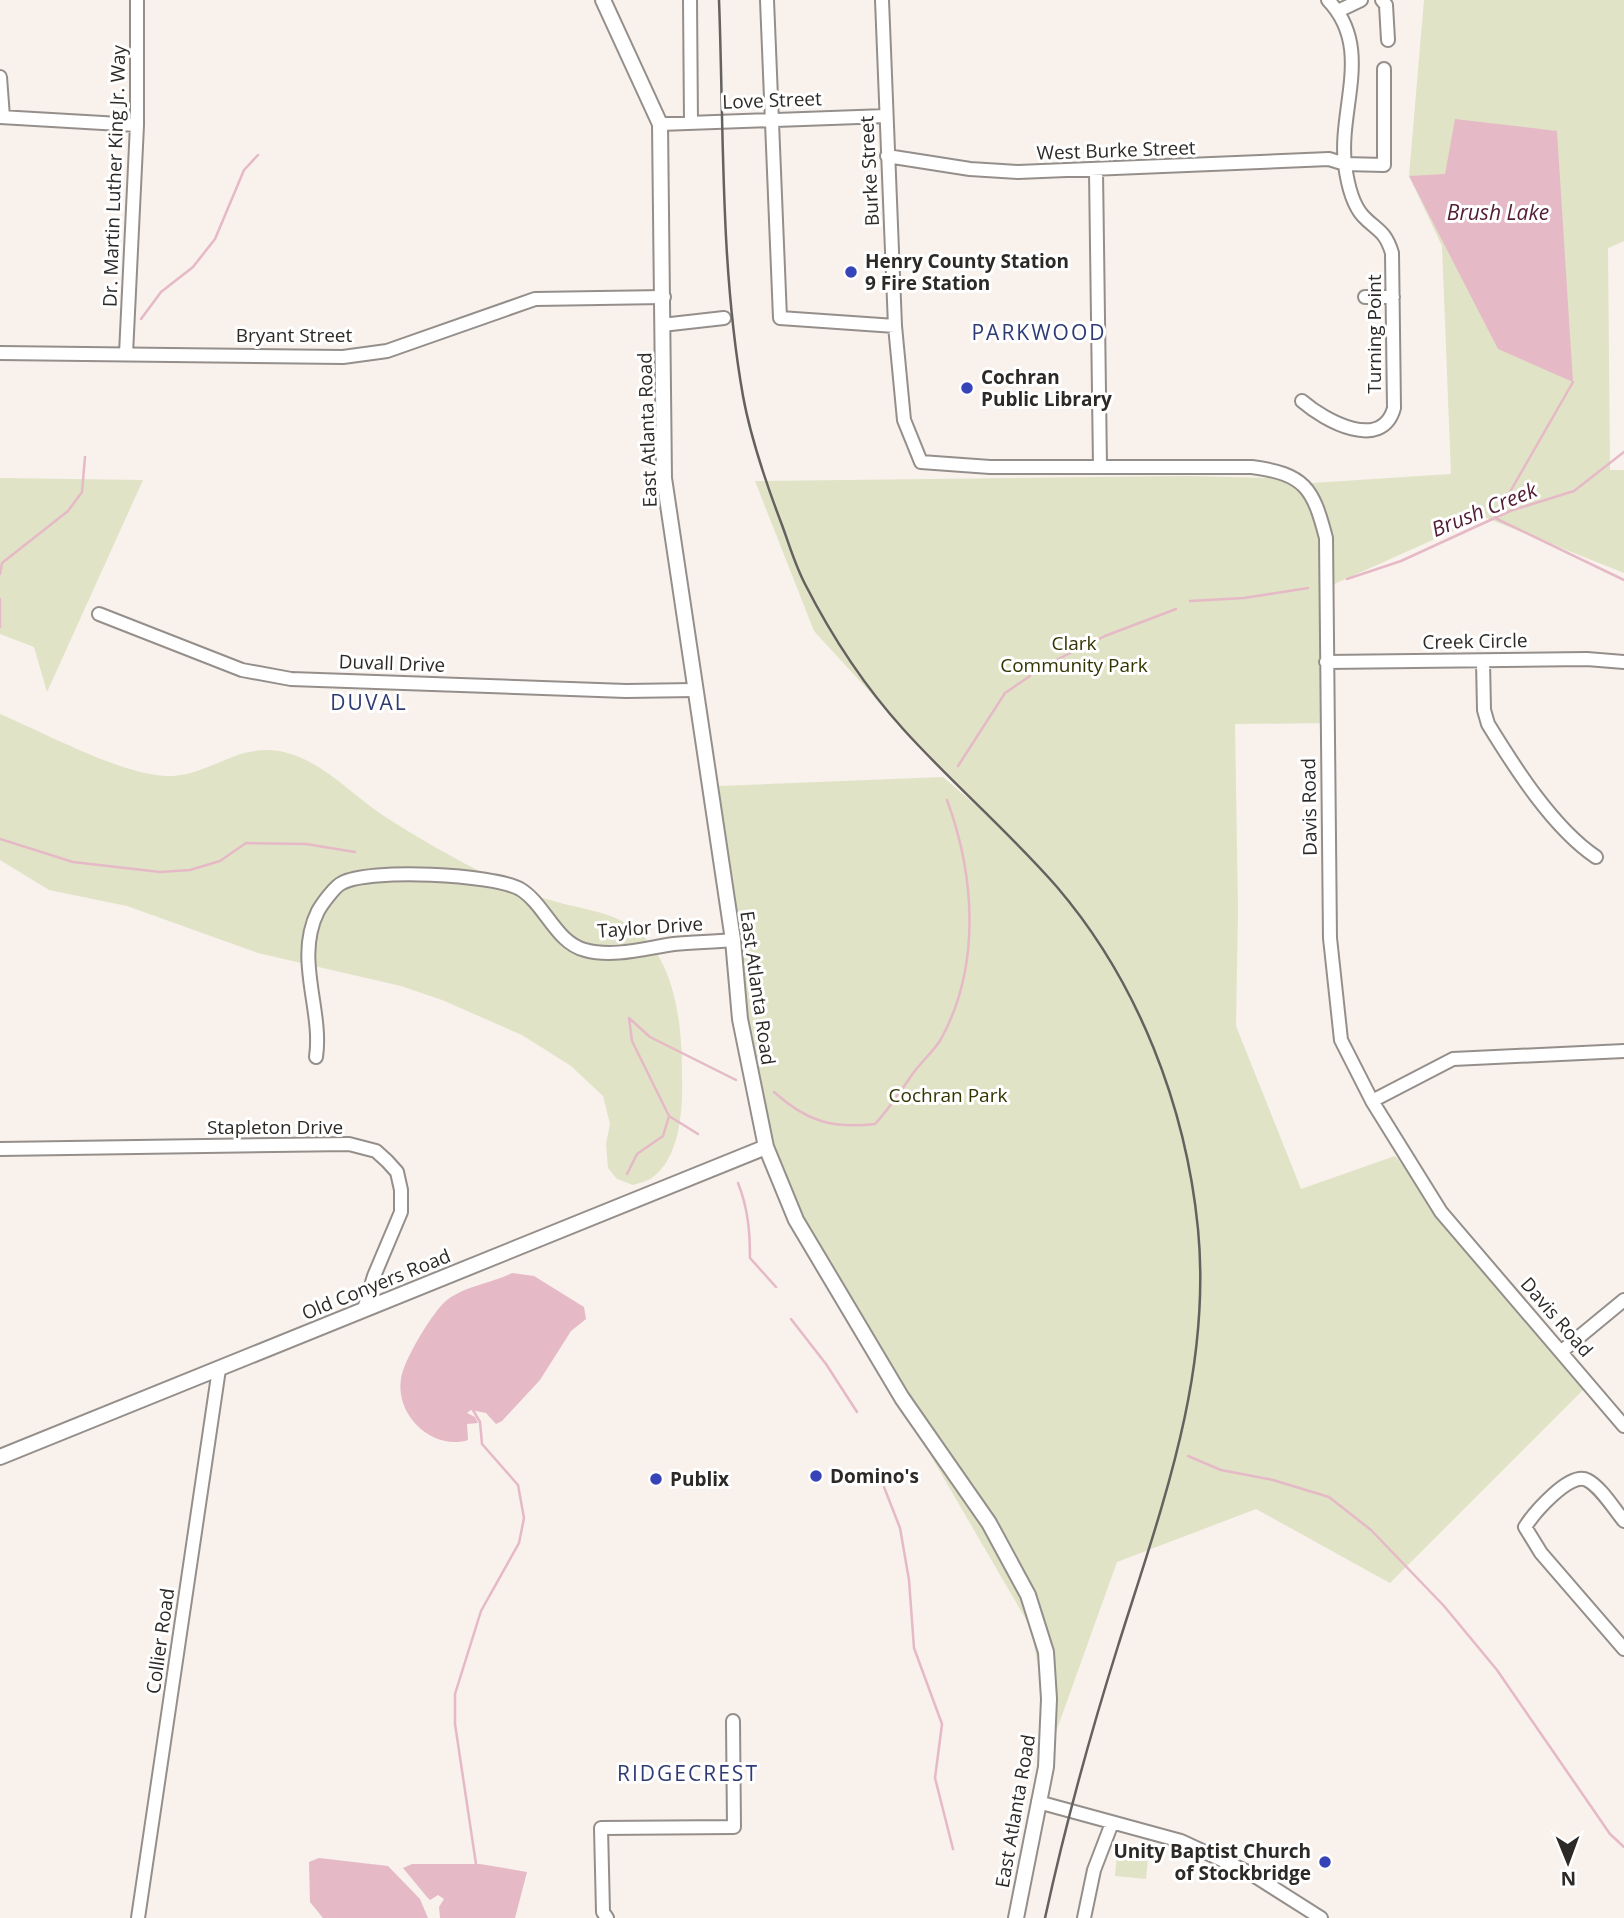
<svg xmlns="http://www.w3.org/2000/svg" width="1624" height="1918" font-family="'Open Sans',sans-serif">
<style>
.green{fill:#e0e3c6}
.water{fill:#e6b9c7}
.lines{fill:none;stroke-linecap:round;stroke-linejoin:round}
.stream{stroke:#e6b9c7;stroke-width:2.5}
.minor-casing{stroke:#958f8b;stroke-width:16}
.tertiary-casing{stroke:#958f8b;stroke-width:18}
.minor{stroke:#fff;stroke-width:12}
.tertiary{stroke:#fff;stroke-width:14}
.rail{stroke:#65615e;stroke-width:2.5}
.poi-dot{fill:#3744b7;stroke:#fff;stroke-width:2.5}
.labels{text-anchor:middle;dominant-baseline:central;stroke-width:6;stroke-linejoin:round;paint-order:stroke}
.street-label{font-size:19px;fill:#2c2927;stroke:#fff}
.poi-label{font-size:19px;font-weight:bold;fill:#2c2927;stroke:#fff;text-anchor:start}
.park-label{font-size:19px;fill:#333400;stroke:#fff}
.water-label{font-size:21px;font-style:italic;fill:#521c32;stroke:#fff}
.neighbourhood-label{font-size:21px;letter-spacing:2px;fill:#2f3b75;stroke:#fff}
</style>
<rect width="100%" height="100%" fill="#f8f1ec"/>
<path class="green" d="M1424,0H1624V241L1608,248L1610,470H1624V573L1484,517L1330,586L1326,538L1333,723L1235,724L1238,911L1236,1026L1301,1189L1395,1156L1585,1388L1390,1583L1256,1509L1117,1562L1052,1743L1031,1628L800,1231L761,1150L743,1046L719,786L943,777L1000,826L904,729L814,631L755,481L1187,476L1271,478L1297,484L1451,474L1442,246L1409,176Z
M0,478L143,480L47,692L34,647L0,634Z
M0,714C43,732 129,779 173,776C214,773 239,742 284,752C322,761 350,793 381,814C416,837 453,858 491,877C510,887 530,895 550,900C582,910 617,911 642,935C677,969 682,1029 682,1074C683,1106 681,1156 653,1177C648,1181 639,1183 633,1185L617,1179L608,1168L606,1144L610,1124L603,1096L571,1066L522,1035L442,1000L401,986L258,953L127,906L49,890L0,860Z
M1117,1854L1148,1857L1146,1879L1115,1876Z"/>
<path class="water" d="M1455,119L1557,131L1573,382L1498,349L1409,176L1445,174Z
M512,1273L534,1276L584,1307L586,1319L571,1331L540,1380L502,1421L496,1424L486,1413L471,1410L467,1413L475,1417L478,1423L467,1424L468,1440C433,1451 395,1416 401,1379C403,1361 433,1311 447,1300C465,1286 492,1283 512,1273Z
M319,1858L388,1866L420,1899L428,1918H323L310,1902L309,1862Z
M412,1864H480L527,1872L515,1918H440L439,1907L444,1899L438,1895L430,1900L427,1897L403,1868Z"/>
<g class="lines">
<path class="stream" d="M141,319L161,292L193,267L215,239L244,170L258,155
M1495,518L1573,382
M1495,518L1624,580
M0,574L2,563L68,511L82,492L85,457
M1347,579L1401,561L1510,511L1574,491L1624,452
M0,599V627
M1190,601L1244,598L1308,588
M1046,665L1105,636L1176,609
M958,766L1005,693L1030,676
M0,839L73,862L160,872L190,870L220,861L246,843L306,844L355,852
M629,1018L650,1037L736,1080
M774,1092C806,1121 832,1129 875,1124C891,1107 901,1090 914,1072C922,1061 934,1051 941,1039C981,966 975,876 947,800
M669,1116L698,1134
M627,1174L637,1154L663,1136L669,1116L632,1041L629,1018
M738,1183C748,1208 750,1232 750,1258L776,1287
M791,1319L826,1364L857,1412
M473,1410L480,1422L482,1444L518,1485L524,1518L519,1543L481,1611L455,1694V1724L476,1864
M1188,1456L1221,1470L1273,1480L1329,1497L1371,1530L1444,1606L1497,1670L1610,1834L1624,1847
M884,1487L900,1528L909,1580L914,1648L942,1724L935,1778L953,1849"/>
<defs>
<path id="minor" d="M690,0L691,122
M767,0L780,318L895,326
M882,0L895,326L904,420L921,462L990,467H1252C1305,474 1313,488 1326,538L1330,938L1341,1040L1372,1101L1441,1212L1624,1426
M1382,0L1386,5L1388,40
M1338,11L1361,0
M0,77L3,117
M0,117L137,125
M660,124L886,116
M887,156L970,169L1018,172L1329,159L1345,164L1384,165V69
M1096,171L1100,466
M1365,297H1393
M662,325L724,318
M0,353L343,357L387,351L535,299L664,297
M126,354L137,125V0
M1302,401C1325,421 1382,452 1394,408L1392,253C1385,230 1377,231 1363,216C1352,204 1347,180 1345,165C1338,108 1374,48 1328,0
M99,614L242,670L291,679L626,691L695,690
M1483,661L1484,710L1488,724C1515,768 1553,828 1596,857
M1326,662L1587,659L1624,662
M316,1057C323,1009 294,959 318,911C322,904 335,886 342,883C369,868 493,874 520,889C545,904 556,943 585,950C613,958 646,948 674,944C694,942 713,942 733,940
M1372,1101L1453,1059L1624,1051
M0,1149L349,1144L376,1151L387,1161L397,1172L401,1190V1212L374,1276L364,1309
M1562,1351L1624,1300
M1624,1521C1614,1509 1601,1487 1587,1480C1570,1471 1534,1513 1525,1527L1541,1553L1624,1649
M1038,1802L1181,1841L1250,1873L1321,1918
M138,1918L219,1369
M607,1918L603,1912L601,1828L734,1827L733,1721
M1084,1918L1094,1870L1112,1823"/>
<path id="tertiary" d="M603,0L660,124L664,478L733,940L740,1019L766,1147L796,1220L902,1398L989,1523L1028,1595L1046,1652L1049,1699L1046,1767L1016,1918
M0,1457L766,1147"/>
</defs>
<use href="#minor" class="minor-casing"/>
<use href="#tertiary" class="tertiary-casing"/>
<use href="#minor" class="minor"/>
<use href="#tertiary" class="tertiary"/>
<path class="rail" d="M719,0C724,131 720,266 743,396C751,440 766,483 782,525C789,544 795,565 805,584C831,635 865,687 904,730C953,784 1009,832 1057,887C1138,982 1186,1106 1198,1229C1212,1375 1161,1509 1118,1646C1090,1735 1065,1826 1045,1918"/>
</g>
<g class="poi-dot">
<circle cx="851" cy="272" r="7"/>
<circle cx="967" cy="388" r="7"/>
<circle cx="816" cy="1476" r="7"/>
<circle cx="656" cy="1479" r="7"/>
<circle cx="1325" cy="1862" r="7"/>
</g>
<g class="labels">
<g class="street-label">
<text transform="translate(772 100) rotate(-2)">Love Street</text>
<text transform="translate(1116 150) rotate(-2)">West Burke Street</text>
<text transform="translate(869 171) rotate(-93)">Burke Street</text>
<text transform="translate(114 176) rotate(-88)">Dr. Martin Luther King Jr. Way</text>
<text transform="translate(1374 334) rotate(-90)">Turning Point</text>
<text x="294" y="335">Bryant Street</text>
<text transform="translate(647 430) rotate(-92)">East Atlanta Road</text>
<text transform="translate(1475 641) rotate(-1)">Creek Circle</text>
<text transform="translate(392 663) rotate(2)">Duvall Drive</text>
<text transform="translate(1309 807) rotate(-91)">Davis Road</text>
<text transform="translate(650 927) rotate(-4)">Taylor Drive</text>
<text transform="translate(758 988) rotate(82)">East Atlanta Road</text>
<text x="275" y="1127">Stapleton Drive</text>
<text transform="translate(376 1284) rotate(-22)">Old Conyers Road</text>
<text transform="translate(1557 1317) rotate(49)">Davis Road</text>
<text transform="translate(160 1641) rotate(-82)">Collier Road</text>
<text transform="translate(1015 1811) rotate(-80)">East Atlanta Road</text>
</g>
<g class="poi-label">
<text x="865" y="261">Henry County Station<tspan x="865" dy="22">9 Fire Station</tspan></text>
<text x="981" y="377">Cochran<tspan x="981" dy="22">Public Library</tspan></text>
<text x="830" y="1476">Domino's</text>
<text x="670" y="1479">Publix</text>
<text x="1311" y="1851" text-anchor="end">Unity Baptist Church<tspan x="1311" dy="22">of Stockbridge</tspan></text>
</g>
<g class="park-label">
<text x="1074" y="643">Clark<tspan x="1074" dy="22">Community Park</tspan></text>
<text x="948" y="1095">Cochran Park</text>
</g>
<g class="water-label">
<text x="1498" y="212">Brush Lake</text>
<text transform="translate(1484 509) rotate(-22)">Brush Creek</text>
</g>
<g class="neighbourhood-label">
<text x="1039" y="332">PARKWOOD</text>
<text x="369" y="702">DUVAL</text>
<text x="688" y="1773">RIDGECREST</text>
</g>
</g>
<g transform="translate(1568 1862) rotate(179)" stroke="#ffffff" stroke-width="5" paint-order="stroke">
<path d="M0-5L12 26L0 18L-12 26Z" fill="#2c2927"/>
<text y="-10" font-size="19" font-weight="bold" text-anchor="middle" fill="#2c2927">N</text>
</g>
</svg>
